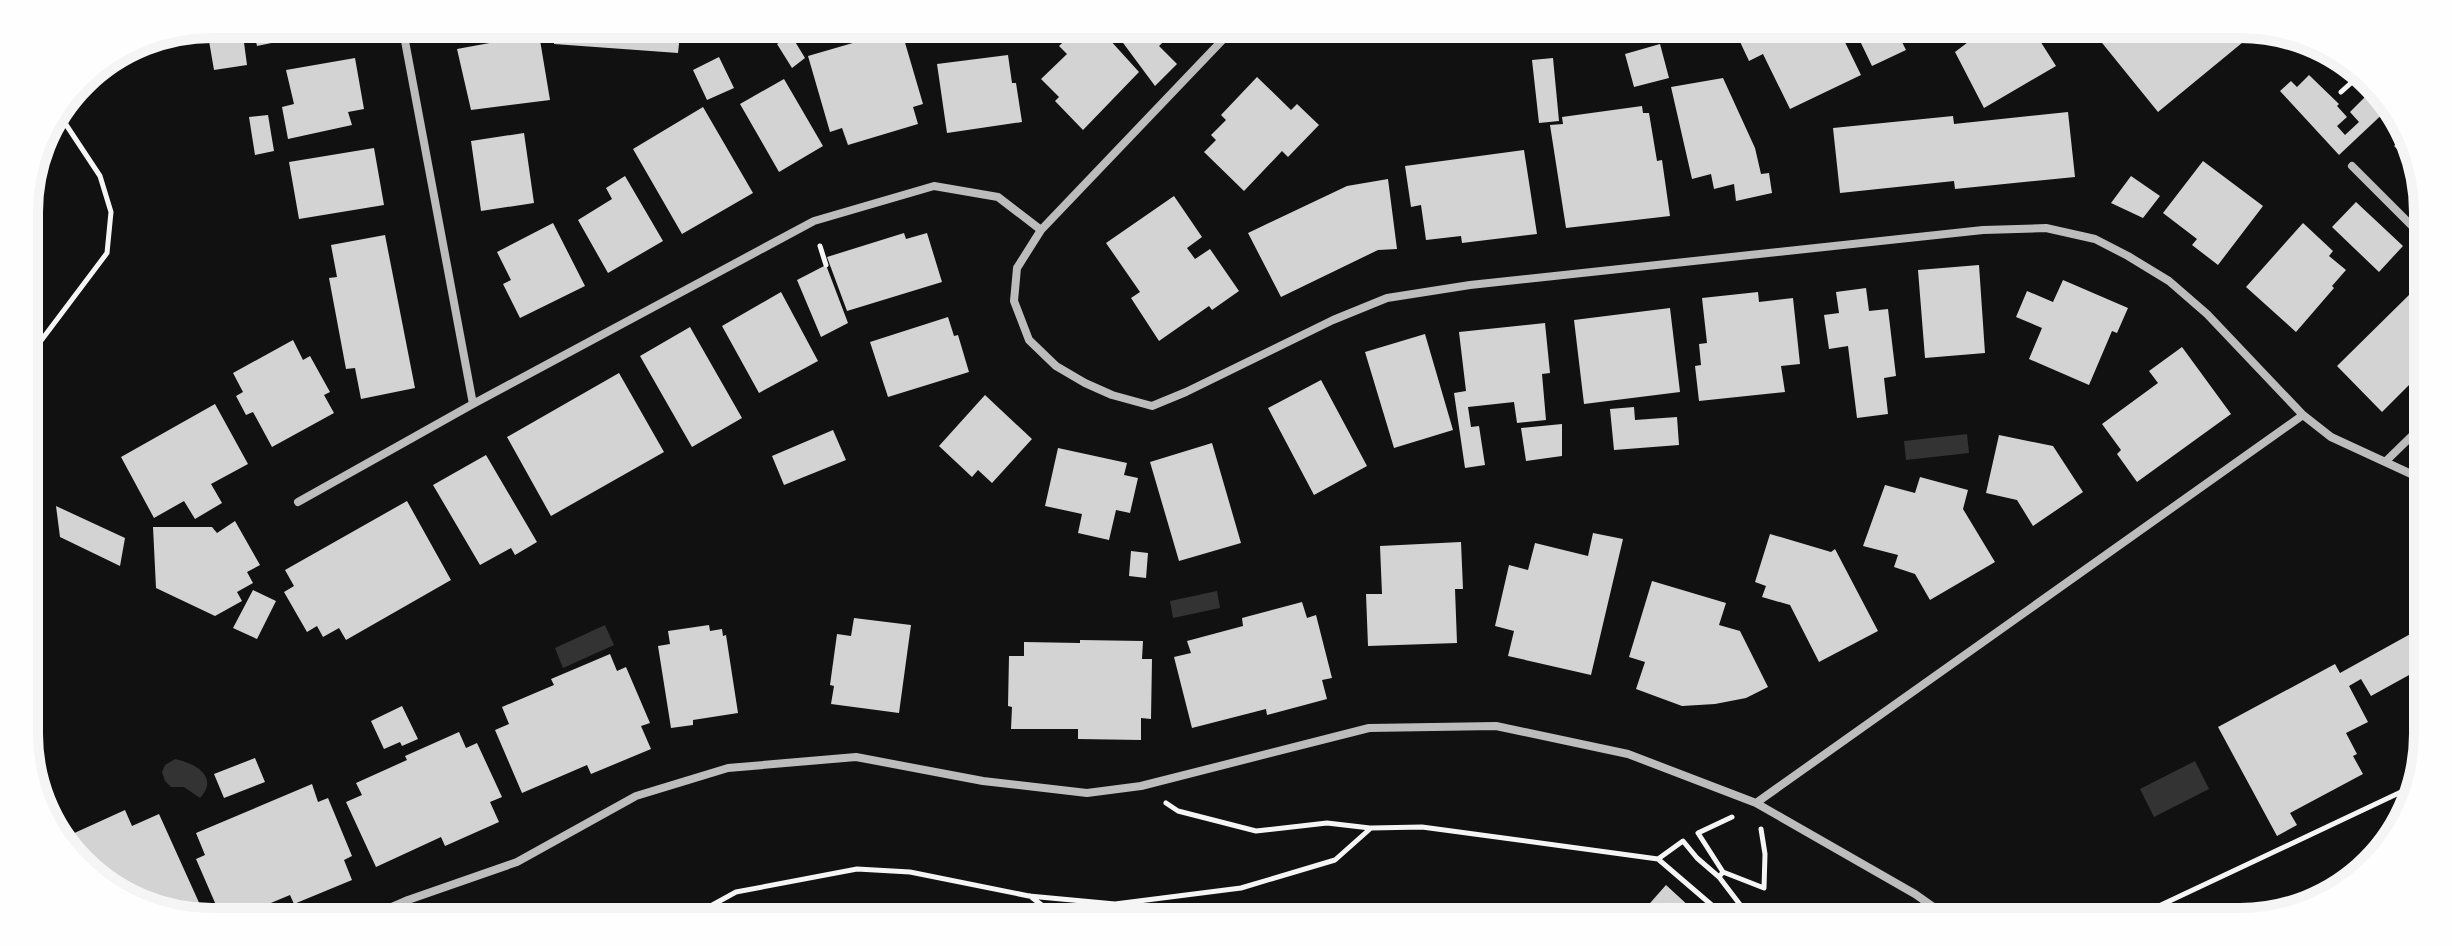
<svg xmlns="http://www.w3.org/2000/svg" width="2452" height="946" font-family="'Exo 2',sans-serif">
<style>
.water{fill:#333}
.building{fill:#d3d3d3}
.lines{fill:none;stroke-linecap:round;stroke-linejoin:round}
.path{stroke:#f5f5f5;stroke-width:5}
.minor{stroke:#bcbcbc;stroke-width:8}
.rim{fill:none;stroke:#f5f5f5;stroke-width:10}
</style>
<rect width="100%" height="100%" fill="#111"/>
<path class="water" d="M1967,434L1969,453L1906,460L1904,441Z
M1217,591L1220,608L1173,618L1170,601Z
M605,625L614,645L563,668L555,648Z
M175,759C194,763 220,776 200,798L184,787H171L165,781L162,772L165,765Z
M2195,761L2209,789L2154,817L2140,789Z"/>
<path class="building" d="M252,24L353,25V26L257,46Z
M450,25H506V27L452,37Z
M555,26H681L678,53L554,44Z
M1078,28H1099L1139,72L1083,130L1055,101L1059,97L1041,79L1067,54L1059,46Z
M1112,28L1177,29L1159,46L1177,64L1155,86Z
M901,29L923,104L913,107L918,124L848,145L842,128L830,132L808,56Z
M1735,31L1840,32L1861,75L1790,109L1763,54L1749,61Z
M1864,32H1897L1906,50L1872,66L1860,41L1867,37Z
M1980,33H2035L2056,66L1984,108L1955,52Z
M2094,33L2245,34L2248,38L2158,112Z
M539,34L550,100L471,110L457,49Z
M243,35L247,65L214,70L209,41Z
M791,35L805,58L792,68L777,44Z
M1660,44L1669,78L1634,87L1625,54Z
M1008,55L1012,83H1016L1022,122L947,133L937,64Z
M719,57L734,88L707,100L693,70Z
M355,58L364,109L348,112L352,125L288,139L282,107L294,104L286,70Z
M1553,58L1559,121L1539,123L1532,60Z
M2309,75L2339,104L2337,106L2347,117L2337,126L2345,135L2359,122L2350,112L2377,85L2382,88L2390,107L2339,155L2280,91L2291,81L2297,87Z
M1257,77L1291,110L1297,104L1319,125L1288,157L1282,151L1244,191L1204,152L1216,140L1211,135L1226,120L1221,115Z
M1723,78L1755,148L1761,174L1769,173L1772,193L1736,201L1734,184L1714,189L1711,174L1692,179L1671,87Z
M784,79L823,146L779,172L740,104Z
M1642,106L1643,113H1649L1657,161L1662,160L1670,216L1566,228L1550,125L1563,124L1562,117Z
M703,107L753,193L682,234L633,149Z
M2068,112L2075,177L1955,189L1954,181L1840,193L1833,128L1953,116L1954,124Z
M268,115L274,151L255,155L249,117Z
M524,133L534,203L481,211L471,141Z
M2404,137L2419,171L2394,146Z
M374,148L384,205L299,219L289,162Z
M1524,150L1537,234L1462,243L1461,236L1426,240L1421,205L1411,207L1405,166Z
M2203,161L2263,206L2218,265L2192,245L2197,239L2163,213Z
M625,176L663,241L608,273L578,220L612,199L606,188Z
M2131,176L2160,196L2143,218L2111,203Z
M1388,179L1397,249L1378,250L1281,297L1248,233L1347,186Z
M1174,196L1202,237L1187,248L1195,259L1210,249L1239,291L1212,310L1209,306L1159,341L1131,298L1140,292L1106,243Z
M2356,202L2403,246L2379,272L2332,227Z
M553,223L585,286L520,318L503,284L511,280L497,252Z
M2303,223L2333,251L2329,256L2346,270L2332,286L2334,288L2296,332L2246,287Z
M904,233L906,239L927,233L942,282L847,311L827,257Z
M385,235L415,388L361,399L355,368L346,369L329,278L337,277L331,245Z
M826,265L848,323L821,337L797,280Z
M1979,265L1985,353L1925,358L1918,270Z
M2063,280L2128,308L2117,333L2112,331L2089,385L2029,359L2042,328L2016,317L2027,291L2053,302Z
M1866,288L1869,311L1888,309L1896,376L1884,378L1888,414L1857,418L1848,346L1829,349L1824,315L1839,313L1836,292Z
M781,292L818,361L759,393L722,326Z
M1758,292L1759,302L1793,298L1800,364L1781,366L1785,392L1699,401L1695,366L1701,365L1699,344L1707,343L1702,298Z
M2409,295L2425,311L2424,370L2382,412L2337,366Z
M1670,308L1680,392L1584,404L1574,320Z
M948,317L954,336L958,335L969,372L888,397L870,342Z
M1545,323L1550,373L1542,374L1546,420L1517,423L1514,402L1468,407L1471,427L1479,426L1485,465L1465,468L1454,393L1466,391L1459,332Z
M690,327L742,418L692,447L640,356Z
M1425,334L1453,430L1394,448L1365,352Z
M293,340L303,360L310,356L330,392L324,395L334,413L272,447L253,412L246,415L236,396L243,392L233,373Z
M2182,347L2231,414L2137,482L2117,454L2121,450L2102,424L2158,383L2149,371Z
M619,373L664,452L551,516L507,437Z
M1321,380L1367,466L1314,495L1268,408Z
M985,395L1032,439L992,483L978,470L972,477L939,446Z
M215,404L248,464L211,484L222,503L195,519L184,501L154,518L121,457Z
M1634,407L1635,420L1677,417L1679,445L1614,450L1610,409Z
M1562,424V456L1526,461L1521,428Z
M833,430L846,460L784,485L772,456Z
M1999,435L2053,446L2083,492L2033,526L2017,500L1986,493Z
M1212,443L1241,543L1179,561L1150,462Z
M1058,448L1127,463L1124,475L1138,478L1130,513L1116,510L1109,540L1078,533L1082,514L1045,506Z
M486,455L537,542L515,555L511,548L480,565L433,485Z
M1920,477L1968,490L1963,509L1995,562L1930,600L1915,574L1894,567L1898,555L1863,546L1885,485L1915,493Z
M407,501L451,580L346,640L339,628L323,637L317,626L307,632L284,592L294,586L285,570Z
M56,506L125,538L120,566L60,537Z
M235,521L260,565L247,572L253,583L237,592L242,601L215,616L156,588L153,527H212L217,533Z
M1593,533L1623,539L1591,675L1508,656L1514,631L1495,626L1509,565L1528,570L1535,543L1588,556Z
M1770,534L1831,552L1835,549L1878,631L1819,662L1790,605L1762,597L1766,586L1755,582Z
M1461,542L1463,589H1455L1457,643L1368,646L1366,594H1382L1380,546Z
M1131,551L1148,553L1146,578L1129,576Z
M1652,581L1726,603L1719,625L1740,631L1768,687L1746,698L1715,704L1682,706L1636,689L1645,662L1629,657Z
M253,590L276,601L257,639L233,628Z
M1302,602L1307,618L1316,615L1332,678L1322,680L1327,699L1267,715L1266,709L1192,728L1174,657L1191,653L1187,641L1243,626L1242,618Z
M854,618L911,625L899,713L831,704L834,686L830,685L837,634L851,636Z
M709,625L710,631L722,629L723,636L726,635L738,713L693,720V725L671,728L658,646L670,644L668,631Z
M2414,632L2420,644V669L2371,696L2361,679L2349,686L2368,722L2346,733L2357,754L2353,756L2363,774L2290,813L2297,825L2277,836L2218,727L2335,664L2340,673Z
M1080,640L1143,641L1142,659H1152L1151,719L1141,718V740L1078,739V729H1011L1012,707L1008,706L1009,656H1024V642L1080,643Z
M610,654L617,671L626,667L650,723L641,726L651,749L591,774L587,765L522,793L495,730L509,724L502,707L554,685L551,679Z
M402,706L418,739L402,746L400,742L384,749L371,721Z
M459,732L466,748L477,743L502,797L490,802L499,822L445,846L441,837L376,867L346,802L362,795L356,783L407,760L405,756Z
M255,758L265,782L224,798L214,774Z
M312,784L318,802L328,798L352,856L344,860L352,880L294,904L290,895L249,912H219L196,859L205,855L196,833Z
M125,810L132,826L159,814L201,907L190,912H151L83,866L70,835Z
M1666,885L1703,919H1636Z"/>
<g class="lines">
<path class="path" d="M2341,92L2361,74
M820,246L826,265
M25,362L107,253L111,212L100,176L57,111
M1166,803L1178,811L1256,831L1327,823L1370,828
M1658,859L1683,841L1697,858L1719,877L1723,872L1698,833L1732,817
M1723,872L1764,888L1765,854L1761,829
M1719,877L1751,919
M1030,896L1052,913L1060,916
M696,914L736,892L857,869L910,872L1029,896L1115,904L1241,888L1335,860L1371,828L1422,827L1658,859L1728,919
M1983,920L1994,908L2013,921
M2137,921L2161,905L2418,784"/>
<path class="minor" d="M402,25L473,404
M1233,29L1041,230L1017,268L1014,301L1029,340L1056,366L1085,383L1112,395L1152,406L1186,392L1333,320L1387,298L1470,285L1983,230L2046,228L2095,239L2128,256L2169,281L2207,314L2303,415L2331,437L2422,479
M2352,166L2426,240
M2385,462L2423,425
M298,502L473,404L814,221L934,186L998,197L1041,230
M1756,803L2303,415
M378,913L408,900L517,862L636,796L728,768L856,757L983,781L1087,793L1141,786L1369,728L1496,726L1628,754L1756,803L1915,894L1952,920"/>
</g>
<path d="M0 0H2452V946H0ZM212 38H2240A174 174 0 0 1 2414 212V734A174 174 0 0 1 2240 908H212A174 174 0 0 1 38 734V212A174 174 0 0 1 212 38Z" fill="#fefefe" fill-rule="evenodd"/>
<path class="rim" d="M212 38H2240A174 174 0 0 1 2414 212V734A174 174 0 0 1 2240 908H212A174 174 0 0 1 38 734V212A174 174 0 0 1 212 38Z"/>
</svg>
